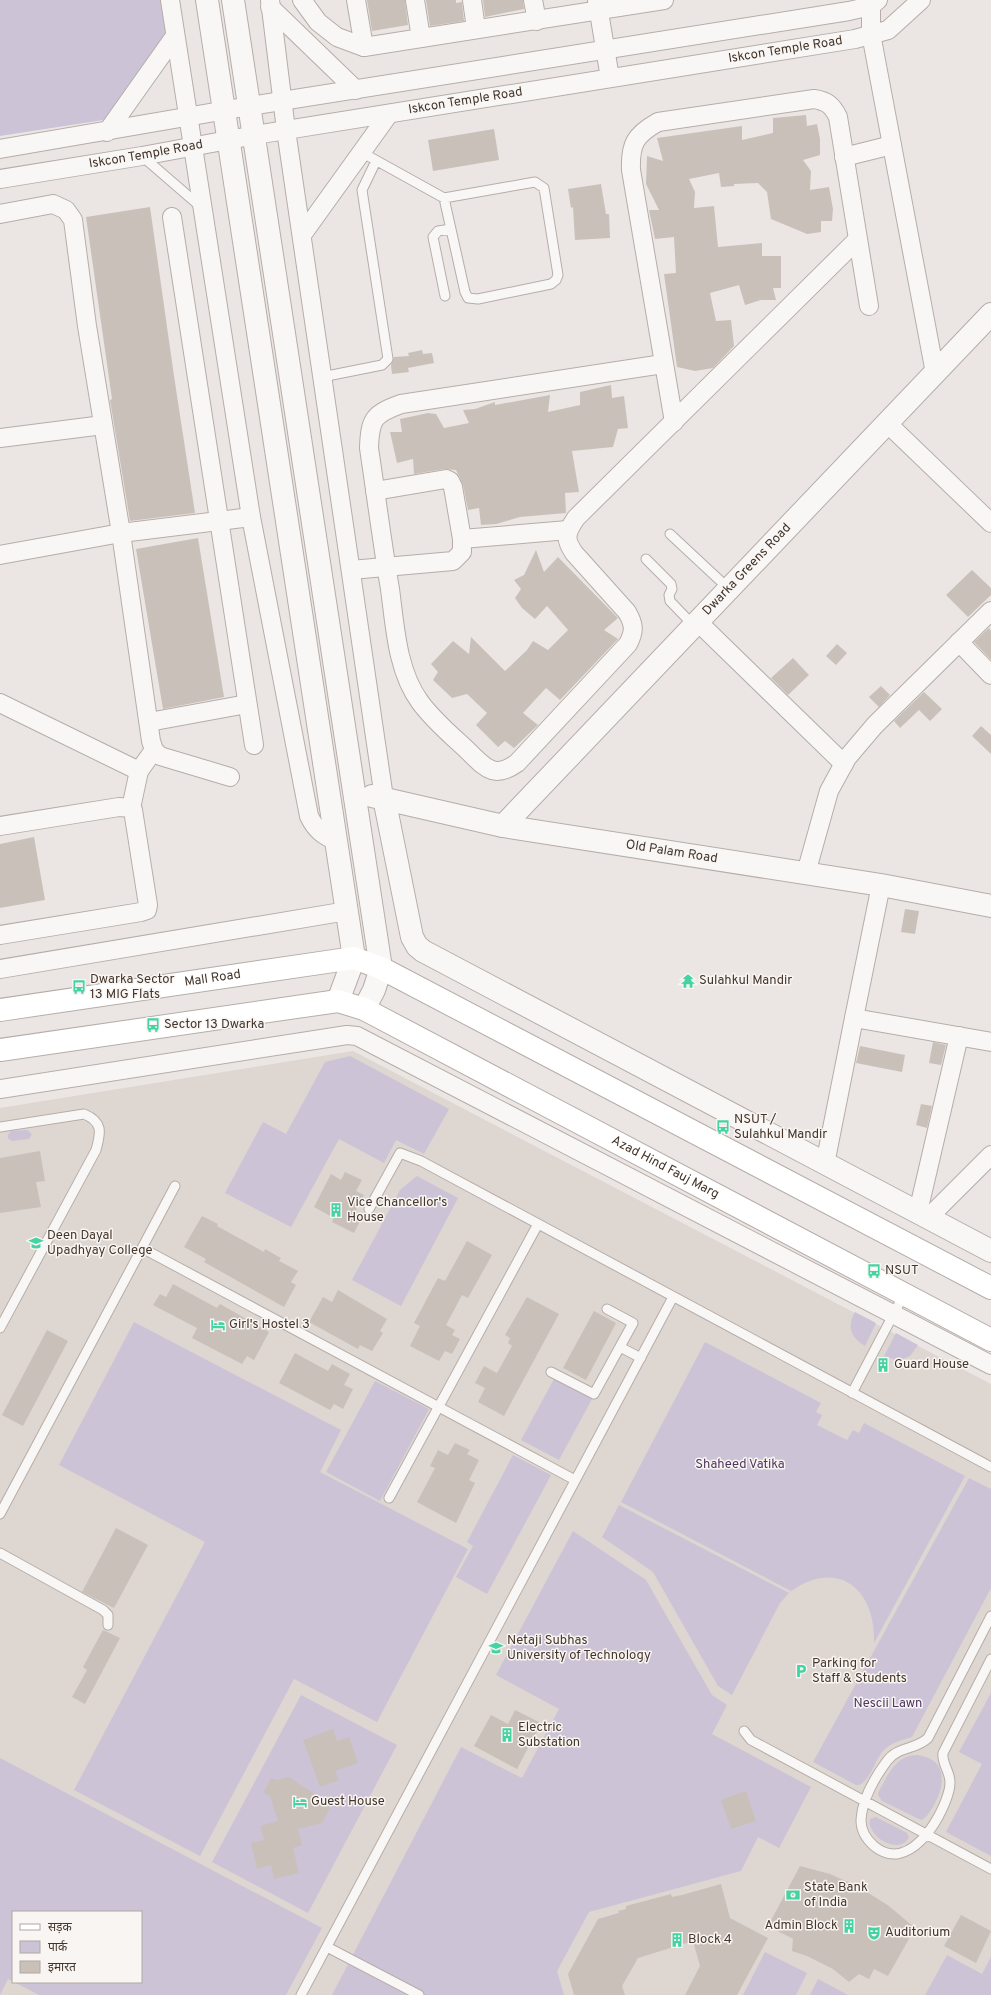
<svg xmlns="http://www.w3.org/2000/svg" width="991" height="1995" font-family="Overpass,'Noto Sans Devanagari',sans-serif">
<style>
.built{fill:#ddd6d1;fill-rule:evenodd}
.green{fill:#cdc3d6}
.building{fill:#c9c0ba}
.lines{fill:none;stroke-linecap:round;stroke-linejoin:round}
.service-casing{stroke:#b6ada8;stroke-width:11}
.minor-casing{stroke:#b6ada8;stroke-width:20}
.tertiary-casing{stroke:#b6ada8;stroke-width:24}
.secondary-casing{stroke:#b6ada8;stroke-width:24}
.service{stroke:#f9f7f6;stroke-width:9}
.minor{stroke:#f9f7f6;stroke-width:18}
.tertiary{stroke:#f9f7f6;stroke-width:22}
.secondary{stroke:#fff;stroke-width:22}
.labels{text-anchor:middle;dominant-baseline:central;stroke-width:3;stroke-linejoin:round;paint-order:stroke}
.street-label{font-size:13px;fill:#44352a;stroke:#f8f5f3}
.poi-label{font-size:13px;fill:#44352a;stroke:#f8f5f3;text-anchor:start}
.park-label{font-size:13px;fill:#503661;stroke:#f8f5f3}
</style>
<rect width="100%" height="100%" fill="#ebe6e3"/>
<path class="built" d="M353,1051L991,1384V1995H0V1108ZM13,1912H141V1982H13Z"/>
<path class="green" d="M0,0H162L167,30L110,119L0,136Z
M350,1056L449,1109L424,1154L396,1140L384,1163L339,1139L291,1227L225,1193L263,1122L286,1134L325,1062Z
M27,1130L32,1134L29,1139L12,1141L8,1138V1135L11,1131Z
M417,1176L458,1198L401,1306L352,1280L400,1190Z
M855,1312L876,1323L865,1346C850,1337 847,1327 855,1312Z
M134,1322L341,1430L320,1472L468,1549L377,1722L294,1679L200,1856L74,1790L205,1542L59,1465Z
M896,1333L918,1345L910,1356L899,1361L884,1356Z
M705,1342L821,1403L816,1412L822,1415L817,1425L847,1440L853,1430L859,1433L864,1423L965,1476L874,1643C876,1590 839,1558 791,1591L621,1502Z
M554,1379L592,1399L559,1460L521,1440Z
M375,1381L429,1409L380,1501L326,1472Z
M513,1455L551,1475L487,1594L456,1577L473,1546L467,1542Z
M969,1478L991,1489V1588L912,1737C902,1740 892,1742 884,1750C875,1758 869,1786 856,1785L813,1762Z
M619,1505L789,1593L780,1603L732,1695L718,1686L653,1572L602,1537Z
M573,1531L646,1580L712,1695L727,1705L712,1734L811,1787L779,1848L758,1837L741,1871L589,1912L557,1971L564,1995H332L461,1747L522,1778L559,1709L496,1675Z
M991,1693V1856L946,1832L982,1764L959,1752Z
M301,1695L397,1745L308,1913L212,1862Z
M917,1755C949,1759 945,1786 933,1807C929,1812 927,1818 921,1820L882,1801L878,1795L879,1791C888,1775 896,1755 917,1755Z
M0,1758L322,1928L286,1995H39L14,1982H141V1912H13V1981L8,1979L0,1995Z
M876,1817L907,1833L909,1837C901,1856 866,1837 870,1819Z
M765,1952L807,1973L796,1995H743Z
M947,1955L982,1974L991,1957V1995H925Z
M818,1979L848,1995H810Z"/>
<path class="building" d="M367,0H405L408,25L372,31Z
M426,0H456V3L462,2L464,21L430,26Z
M483,0H523L524,9L485,17Z
M806,115L807,126L817,124L820,139V155L803,160L811,171L810,190L829,187L833,209L832,221H821V232L807,234L771,219L767,192L758,183L734,184V186L721,187L719,173L689,179L695,192L694,208L714,206L718,247L762,243V256H781V288H773L776,300H761L745,305L739,285L710,293L716,321L731,320L734,346L713,368L695,371L677,367L664,274L676,273L674,237L655,239L649,210H659L646,184L647,156L663,161L657,138L742,126V140L773,133V118Z
M494,129L499,160L433,171L428,140Z
M601,184L606,214H609L610,238L575,240L573,207L571,208L568,189Z
M150,207L174,376L195,513L130,521L110,400L112,399L86,217Z
M422,350L423,354L432,353L434,363L408,368L409,372L392,374L391,365L394,357L409,356L408,353Z
M611,385L612,398L624,396L628,428L618,429L613,447L572,451L579,492L565,493L566,513L520,517L496,524L481,525L479,508L468,510L463,485L456,470L444,469L414,474L413,459L397,463L390,432H402L400,419L428,413L436,414L444,428L469,423L463,410L475,409L495,402V405L550,395L548,412L580,405V392Z
M198,538L224,697L163,709L136,549Z
M536,550L544,572L558,557L615,615L618,618L604,630L618,639L560,700L546,688L523,713L538,725L514,748L505,741L498,747L476,725L487,713L467,694L452,698L433,680L438,672L431,664L453,641L469,654L471,637L505,671L527,650L533,641L548,650L568,630L547,606L535,619L522,608L515,598L521,589L514,580L524,575Z
M972,570L991,588V595L968,617L946,595Z
M989,628L991,631V660L974,642Z
M837,644L847,653L836,665L826,656Z
M793,658L809,675L788,695L771,678Z
M881,686L890,695L879,707L869,697Z
M924,692L942,709L930,721L919,710L900,728L894,721Z
M981,726L991,735V754L972,736Z
M34,837L45,900L0,908V844Z
M905,909L919,911L915,934L901,932Z
M933,1042L946,1045L941,1065L929,1063Z
M860,1046L905,1055L902,1072L856,1063Z
M921,1104L932,1106L927,1128L916,1125Z
M40,1151L45,1181L36,1182L41,1207L0,1213V1158Z
M345,1172L362,1180L356,1191L364,1195L353,1215L361,1219L354,1233L332,1222L334,1218L314,1207L331,1174L341,1180Z
M202,1216L218,1224L217,1226L264,1252L265,1249L281,1258L279,1261L298,1271L291,1282L296,1285L284,1307L204,1262L206,1259L184,1247Z
M467,1241L492,1255L468,1298L462,1295L446,1325L455,1330L452,1335L460,1339L452,1354L445,1351L439,1361L410,1346L420,1326L414,1323L438,1278L445,1281Z
M173,1284L217,1308L220,1304L269,1332L254,1360L247,1356L242,1364L192,1338L197,1328L153,1305L160,1294L166,1297Z
M338,1290L387,1319L380,1331L383,1333L372,1351L360,1345L358,1349L309,1322L323,1297L332,1302Z
M527,1297L559,1314L504,1416L478,1402L485,1388L475,1383L484,1366L497,1373L512,1346L508,1343L510,1338L505,1335Z
M594,1311L616,1323L586,1380L563,1368Z
M47,1330L68,1341L23,1426L2,1415Z
M295,1353L328,1371L332,1364L350,1374L344,1385L353,1389L343,1409L334,1404L330,1410L279,1383Z
M455,1443L470,1450L467,1454L479,1460L469,1480L475,1483L456,1523L417,1502L435,1468L430,1466L438,1450L448,1455Z
M116,1528L148,1545L114,1608L82,1592Z
M103,1630L120,1638L85,1704L72,1697L87,1670L83,1667Z
M515,1710L541,1723L517,1769L474,1746L491,1715L508,1724Z
M333,1729L337,1741L349,1737L358,1763L335,1771L339,1780L320,1787L303,1740Z
M289,1777L328,1803L330,1808L322,1823L298,1829L302,1845L293,1848L299,1873L274,1879L271,1865L257,1869L251,1843L264,1840L260,1826L278,1821L270,1796L263,1793L271,1778L277,1780Z
M746,1791L756,1821L731,1829L721,1800Z
M800,1866L830,1874L859,1887L889,1906L915,1928L888,1976L874,1969L869,1979L859,1974L849,1982L833,1969L807,1956L792,1951L793,1939L768,1926Z
M721,1884L730,1918L768,1938L737,1995H685L700,1966L693,1941L638,1958L622,1986L625,1995H574L568,1974L598,1919L619,1913L618,1911L626,1909V1906L671,1894L672,1897L682,1895Z
M961,1915L991,1931L976,1963L944,1946Z"/>
<g class="lines">
<defs>
<path id="service" d="M361,152L444,198L535,182L544,188L558,275L556,280L551,284L478,299L468,298L465,292L444,198
M142,156L201,207
M445,296L433,237L438,231L451,229
M322,377L382,365L388,359L362,190L376,161
M670,534L729,589
M646,559L671,584L672,589L669,595L670,601L694,626
M0,1127L84,1114C103,1122 101,1132 96,1150L0,1328
M369,1209L400,1153L421,1161L991,1467
M142,1248L175,1186
M620,1347L641,1358
M551,1372L594,1394L633,1323L607,1309
M852,1393L901,1300L902,1293
M389,1498L538,1224
M0,1514L142,1248L575,1480
M0,1553L103,1610L108,1615V1625
M991,1616L928,1738C916,1750 898,1746 887,1761C875,1777 862,1800 861,1820C861,1830 866,1839 874,1846C908,1874 940,1821 948,1794C955,1774 941,1766 943,1753L991,1659
M744,1731L751,1740L991,1869
M327,1947L419,1995
M301,1995L673,1297"/>
<g id="minor">
<path d="M170,0L251,517L309,816C315,829 323,836 337,841"/>
<path d="M270,0L286,130L384,798"/>
<path d="M302,0L318,22L337,37L364,47L664,0"/>
<path d="M356,0L364,47"/>
<path d="M415,0L421,38"/>
<path d="M472,0L476,29"/>
<path d="M533,0L537,21"/>
<path d="M597,0L610,78"/>
<path d="M871,6V34L935,373"/>
<path d="M270,7L356,90"/>
<path d="M107,132L175,36"/>
<path d="M0,149L250,106L849,11L871,6L878,0"/>
<path d="M844,157L892,145"/>
<path id="s1" d="M0,179L142,156L255,135L855,39L888,30L921,0"/>
<path d="M0,214L53,204L66,210L73,220L87,326L121,533L151,741L154,750L160,756L230,777"/>
<path d="M172,217L254,745"/>
<path d="M302,235L389,114"/>
<path d="M663,364L401,404C374,414 370,418 369,448C376,495 382,542 390,589C395,626 397,671 420,702C433,720 451,735 467,750C485,767 493,780 517,763L628,644C635,631 634,624 627,612L574,553C564,538 566,533 576,518L857,240"/>
<path d="M674,422L631,170C630,144 635,135 658,122L814,99C827,101 832,105 838,117L869,306"/>
<path d="M887,423L991,523"/>
<path d="M0,438L103,425"/>
<path d="M375,491L446,479L450,481L453,487L462,539"/>
<path d="M0,555L121,533L251,517"/>
<path d="M351,570L453,561L462,552V539L568,530"/>
<path d="M698,622L844,764"/>
<path d="M959,642L991,675"/>
<path d="M0,703L139,771L154,750"/>
<path d="M149,722L247,704"/>
<path d="M131,808L139,771"/>
<path d="M0,826L119,807L131,808L133,810L148,905L147,910L141,912L0,935"/>
<path d="M806,873L829,791L847,758L875,725L991,611"/>
<path d="M881,885L854,1018L991,1042"/>
<path d="M0,969L347,911"/>
<path d="M0,1089L347,1035L357,1036L991,1365"/>
<path d="M825,1164L854,1018"/>
<path d="M918,1212L959,1036"/>
<path d="M928,1218L991,1155"/>
</g>
<g id="tertiary">
<path d="M207,0L354,958L338,1001"/>
<path d="M233,0L381,968L374,990L364,1009"/>
<path id="s2" d="M372,796L503,826L881,885L991,906"/>
<path d="M384,798L412,937L417,946L423,951L991,1251"/>
<path id="s3" d="M503,826L991,314"/>
</g>
<g id="secondary">
<path id="s4" d="M0,1010L354,958L381,968L991,1288"/>
<path id="s5" d="M0,1050L338,1001L364,1009L991,1340"/>
</g>
</defs>
<use href="#service" class="service-casing"/>
<use href="#minor" class="minor-casing"/>
<use href="#tertiary" class="tertiary-casing"/>
<use href="#secondary" class="secondary-casing"/>
<use href="#service" class="service"/>
<use href="#minor" class="minor"/>
<use href="#tertiary" class="tertiary"/>
<use href="#secondary" class="secondary"/>
</g>
<defs>
<symbol id="temple-bare" viewBox="-9 -9 18 18"><path d="M0-6L5-2H3V0L6.5 2.5H4V6H1.5V3h-3V6H-4V2.5H-6.5L-3 0V-2H-5Z" fill="#44d3a2" stroke="#f8f5f3" stroke-width="2.5" paint-order="stroke"/></symbol>
<symbol id="bus-bare" viewBox="-9 -9 18 18"><path d="M-5-6H5V4H4V6H2V4H-2V6H-4V4H-5ZM-3.5-4V0h7V-4ZM-3.5 1.2v1.5H-2V1.2ZM2 1.2v1.5H3.5V1.2Z" fill="#44d3a2" stroke="#f8f5f3" stroke-width="2.5" paint-order="stroke"/></symbol>
<symbol id="building-bare" viewBox="-9 -9 18 18"><path d="M-4-6H4V6H1V3H-1V6H-4ZM-2.5-4.3h1.7v1.8h-1.7ZM.8-4.3h1.7v1.8H.8ZM-2.5-1h1.7V.8h-1.7ZM.8-1h1.7V.8H.8Z" fill="#44d3a2" stroke="#f8f5f3" stroke-width="2.5" paint-order="stroke"/></symbol>
<symbol id="university-bare" viewBox="-9 -9 18 18"><path d="M0-5L7-2L0 1L-7-2ZM-4 1L0 2.5L4 1V4Q0 6-4 4Z" fill="#44d3a2" stroke="#f8f5f3" stroke-width="2.5" paint-order="stroke"/></symbol>
<symbol id="hotel-bare" viewBox="-9 -9 18 18"><path d="M-6-4.5h1.5V1H6V5H4.5V3h-9V5H-6ZM-4 0a1.8 1.8 0 1 1 3.6 0ZM.5 0V-2.5h3Q6-2.5 6 0Z" fill="#44d3a2" stroke="#f8f5f3" stroke-width="2.5" paint-order="stroke"/></symbol>
<symbol id="parking-bare" viewBox="-9 -9 18 18"><path d="M-3.5-5.5H1a3.5 3.5 0 0 1 0 7H-1V5.5H-3.5ZM-1-3.4V-.6H.8a1.4 1.4 0 0 0 0-2.8Z" fill="#44d3a2" stroke="#f8f5f3" stroke-width="2.5" paint-order="stroke"/></symbol>
<symbol id="bank-bare" viewBox="-9 -9 18 18"><path d="M-6-4H6V4H-6ZM0-2.3a2.3 2.3 0 1 0 0 4.6a2.3 2.3 0 1 0 0-4.6Z" fill="#44d3a2" stroke="#f8f5f3" stroke-width="2.5" paint-order="stroke"/></symbol>
<symbol id="theatre-bare" viewBox="-9 -9 18 18"><path d="M-5-5.5Q0-4 5-5.5V0Q5 5 0 6Q-5 5-5 0ZM-3.3-2.5H-1v1.5H-3.3ZM1-2.5H3.3v1.5H1ZM-2.8 1Q0 5.5 2.8 1Z" fill="#44d3a2" stroke="#f8f5f3" stroke-width="2.5" paint-order="stroke"/></symbol>
</defs>
<g fill-rule="evenodd">
<use href="#temple-bare" x="678" y="971" width="20" height="20"/>
<use href="#bus-bare" x="69" y="977" width="20" height="20"/>
<use href="#bus-bare" x="143" y="1015" width="20" height="20"/>
<use href="#bus-bare" x="713" y="1117" width="20" height="20"/>
<use href="#building-bare" x="326" y="1200" width="20" height="20"/>
<use href="#university-bare" x="26" y="1233" width="20" height="20"/>
<use href="#bus-bare" x="864" y="1261" width="20" height="20"/>
<use href="#hotel-bare" x="208" y="1315" width="20" height="20"/>
<use href="#building-bare" x="873" y="1355" width="20" height="20"/>
<use href="#university-bare" x="486" y="1638" width="20" height="20"/>
<use href="#parking-bare" x="791" y="1661" width="20" height="20"/>
<use href="#building-bare" x="497" y="1725" width="20" height="20"/>
<use href="#hotel-bare" x="290" y="1792" width="20" height="20"/>
<use href="#bank-bare" x="783" y="1885" width="20" height="20"/>
<use href="#building-bare" x="839" y="1916" width="20" height="20"/>
<use href="#theatre-bare" x="864" y="1923" width="20" height="20"/>
<use href="#building-bare" x="667" y="1930" width="20" height="20"/>
</g>
<g class="labels">
<g class="street-label">
<text stroke="none"><textPath href="#s1" startOffset="796">Iskcon Temple Road</textPath></text>
<text stroke="none"><textPath href="#s1" startOffset="472">Iskcon Temple Road</textPath></text>
<text stroke="none"><textPath href="#s1" startOffset="148">Iskcon Temple Road</textPath></text>
<text stroke="none"><textPath href="#s3" startOffset="354">Dwarka Greens Road</textPath></text>
<text stroke="none"><textPath href="#s2" startOffset="305">Old Palam Road</textPath></text>
<text stroke="none"><textPath href="#s4" startOffset="215">Mall Road</textPath></text>
<text stroke="none"><textPath href="#s5" startOffset="709">Azad Hind Fauj Marg</textPath></text>
</g>
<g class="poi-label">
<text x="90" y="980">Dwarka Sector<tspan x="90" dy="15">13 MIG Flats</tspan></text>
<text x="699" y="981">Sulahkul Mandir</text>
<text x="164" y="1025">Sector 13 Dwarka</text>
<text x="734" y="1120">NSUT /<tspan x="734" dy="15">Sulahkul Mandir</tspan></text>
<text x="347" y="1203">Vice Chancellor's<tspan x="347" dy="15">House</tspan></text>
<text x="47" y="1236">Deen Dayal<tspan x="47" dy="15">Upadhyay College</tspan></text>
<text x="885" y="1271">NSUT</text>
<text x="229" y="1325">Girl's Hostel 3</text>
<text x="894" y="1365">Guard House</text>
<text x="507" y="1641">Netaji Subhas<tspan x="507" dy="15">University of Technology</tspan></text>
<text x="812" y="1664">Parking for<tspan x="812" dy="15">Staff &amp; Students</tspan></text>
<text x="518" y="1728">Electric<tspan x="518" dy="15">Substation</tspan></text>
<text x="311" y="1802">Guest House</text>
<text x="804" y="1888">State Bank<tspan x="804" dy="15">of India</tspan></text>
<text x="838" y="1926" text-anchor="end">Admin Block</text>
<text x="885" y="1933">Auditorium</text>
<text x="688" y="1940">Block 4</text>
</g>
<g class="park-label">
<text x="740" y="1465">Shaheed Vatika</text>
<text x="888" y="1704">Nescii Lawn</text>
</g>
</g>
<rect x="12" y="1911" width="130" height="72" fill="#f8f5f3" stroke="#b0a8a3"/>
<rect x="20" y="1924" width="20" height="6" fill="#ffffff" stroke="#b0a8a3"/>
<text x="48" y="1931" font-size="12" fill="#44352a">सड़क</text>
<rect x="20" y="1941" width="20" height="12" fill="#cdc3d6" stroke="#b0a8a3"/>
<text x="48" y="1951" font-size="12" fill="#44352a">पार्क</text>
<rect x="20" y="1961" width="20" height="12" fill="#c9c0ba" stroke="#b0a8a3"/>
<text x="48" y="1971" font-size="12" fill="#44352a">इमारत</text>
</svg>
